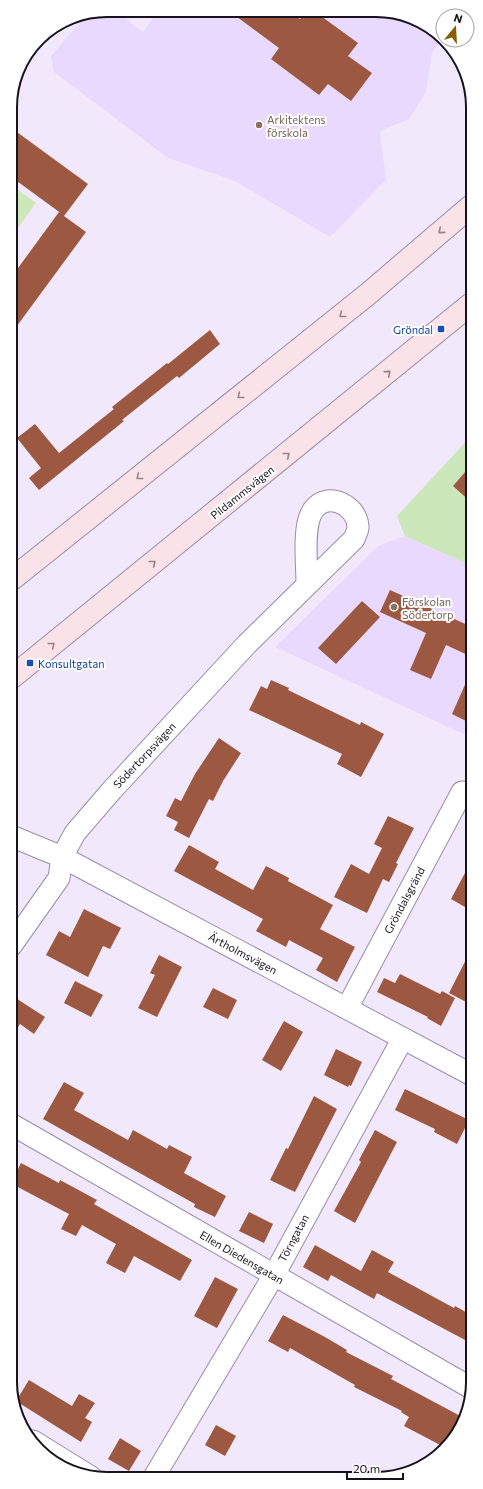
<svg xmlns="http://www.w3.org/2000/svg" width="483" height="1489" font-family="Commissioner,sans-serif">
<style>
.built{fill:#ead9fe}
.green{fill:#cce8ba}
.building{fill:#9c5840}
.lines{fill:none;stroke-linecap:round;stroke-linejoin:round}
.minor-casing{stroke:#9a8da8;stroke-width:23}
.secondary-casing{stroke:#9a8da8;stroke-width:24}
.minor{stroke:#fff;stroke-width:21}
.secondary{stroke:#f9e2e8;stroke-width:22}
.oneway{stroke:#93848c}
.education-dot{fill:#8d6e63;stroke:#fff;stroke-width:1.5}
.transit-dot{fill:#1a4fb4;stroke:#fff;stroke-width:1.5}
.labels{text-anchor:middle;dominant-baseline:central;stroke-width:4;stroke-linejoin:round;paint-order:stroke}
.education-label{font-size:11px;fill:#785e54;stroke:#fff;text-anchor:start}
.transit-label{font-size:11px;fill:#164399;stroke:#fff;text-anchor:end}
.street-label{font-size:11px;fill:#17121c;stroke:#fff}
.rim{fill:none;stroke:#17121c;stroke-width:2}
</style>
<rect width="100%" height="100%" fill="#f1e9fb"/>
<path class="built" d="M107,10H114L143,32L159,10L395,12L443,37L432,53L426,92L409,119L380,131L386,180L330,237L235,181L168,158L54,72L51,56L87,14Z
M405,536L472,566V738L275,647L378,546Z"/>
<path class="green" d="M10,184L36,203L10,239Z
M472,435V566L405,536L397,516Z"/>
<path class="building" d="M229,11H288L300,19L306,11H314L358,43L348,56L372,73L351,101L328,84L319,95L271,59L279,48Z
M10,127L88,184L64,216L86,232L11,334L10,279L59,212L62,214L10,176Z
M210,330L220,344L179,378L177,376L122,420L124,421L39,490L29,478L41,468L17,438L35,424L59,453L114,409L116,412L112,407L167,363L168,364Z
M472,464V503L453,486Z
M390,590L472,627V657L446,645L431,679L410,670L426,633L380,612Z
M362,601L380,617L336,664L318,648Z
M472,669V724L452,714Z
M271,680L289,688L288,690L360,725L361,722L384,734L361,777L337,764L342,754L249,710L261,686L267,689Z
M219,738L241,753L223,781L213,801L209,799L189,838L174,830L178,822L166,816L175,798L181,801L195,774Z
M388,816L414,828L396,863L398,864L389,882L383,879L367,913L334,897L351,864L369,874L382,848L374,844Z
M189,845L219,862L215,869L253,890L266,866L289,878L288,881L333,905L320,929L355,947L337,982L316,970L323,958L289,940L286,947L256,931L263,919L174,871Z
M472,860V911L451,899Z
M84,909L121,928L110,949L103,946L88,977L46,955L59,931L70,937Z
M472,948V1005L449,993Z
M159,955L182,967L157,1017L138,1008L155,975L150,973Z
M400,974L440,994L442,991L455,998L441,1026L427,1018L428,1017L377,992L384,978L395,983Z
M75,981L103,995L91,1017L64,1003Z
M213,988L237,1000L228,1019L203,1007Z
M11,995L45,1017L34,1034L20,1024L11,1038Z
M284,1021L303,1032L281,1071L262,1060Z
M336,1049L362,1062L351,1086L349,1085L348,1087L324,1075Z
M64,1082L84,1093L74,1110L128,1140L133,1130L167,1149L169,1145L192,1157L184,1173L226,1196L215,1217L194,1207L195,1204L43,1119Z
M405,1089L469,1120L457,1144L434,1132L435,1129L395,1110Z
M314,1096L337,1109L295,1192L270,1180L286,1148L288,1149Z
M375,1130L397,1142L355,1223L334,1211L361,1162L359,1160Z
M21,1163L59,1183L60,1180L97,1200L94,1204L192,1260L180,1281L134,1256L125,1273L106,1263L116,1244L82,1225L76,1236L61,1229L69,1214L12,1184V1181Z
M249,1212L273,1224L264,1243L239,1231Z
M315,1245L361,1271L372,1250L394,1262L388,1272L454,1308L455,1306L473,1316V1325L465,1340L377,1293L374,1299L331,1275L328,1281L303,1267Z
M215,1277L238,1289L217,1328L194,1316Z
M283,1315L325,1337L347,1350L346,1352L393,1376L391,1379L466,1419L449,1446L446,1448L404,1426L409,1417L401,1412L402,1411L354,1387L355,1385L290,1348L288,1352L268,1341Z
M29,1380L72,1406L79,1394L95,1403L85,1418L92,1422L81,1442L16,1401Z
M216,1425L236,1436L225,1456L205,1445Z
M120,1438L141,1451L129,1471L108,1459Z"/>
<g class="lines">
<defs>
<path id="minor" d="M11,836L62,857L472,1075
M11,946L59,878L62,857L75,833L112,790L247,644L354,539C355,536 358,531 358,527C357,503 323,489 311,514C303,530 307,565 307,584
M347,1008L462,792
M11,1124L473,1389
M33,1441L91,1477
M154,1477L274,1275L403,1038"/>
<path id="secondary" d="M11,580L368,294L471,206
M11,678L471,304"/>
</defs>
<use href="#minor" class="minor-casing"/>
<use href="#secondary" class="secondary-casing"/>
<use href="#minor" class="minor"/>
<use href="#secondary" class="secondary"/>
</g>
<defs><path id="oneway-chevron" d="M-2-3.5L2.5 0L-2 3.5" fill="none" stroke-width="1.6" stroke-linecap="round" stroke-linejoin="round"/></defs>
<g class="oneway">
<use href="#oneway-chevron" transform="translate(441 231) rotate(140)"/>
<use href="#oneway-chevron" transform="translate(342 315) rotate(141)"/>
<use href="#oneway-chevron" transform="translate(388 373) rotate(-40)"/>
<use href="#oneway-chevron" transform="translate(240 396) rotate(141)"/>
<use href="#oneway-chevron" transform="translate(287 455) rotate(-39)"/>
<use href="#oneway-chevron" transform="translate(139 477) rotate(141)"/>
<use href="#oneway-chevron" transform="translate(153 563) rotate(-39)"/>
<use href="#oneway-chevron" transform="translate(52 645) rotate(-39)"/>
</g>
<g class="education-dot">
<circle cx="259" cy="125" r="4"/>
<circle cx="394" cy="607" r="4"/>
</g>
<g class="transit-dot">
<rect x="437" y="325" width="8" height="8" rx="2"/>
<rect x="26" y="659" width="8" height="8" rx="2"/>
</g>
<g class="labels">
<g class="education-label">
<text x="267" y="119">Arkitektens<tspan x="267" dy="13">förskola</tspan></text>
<text x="402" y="601">Förskolan<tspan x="402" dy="13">Södertorp</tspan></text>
</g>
<g class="transit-label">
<text x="433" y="329">Gröndal</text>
<text x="38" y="663" text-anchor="start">Konsultgatan</text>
</g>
<g class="street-label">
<text transform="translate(242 492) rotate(-39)">Pildammsvägen</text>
<text transform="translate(144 755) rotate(-47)">Södertorpsvägen</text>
<text transform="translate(404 900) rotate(-62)">Gröndalsgränd</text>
<text transform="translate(243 953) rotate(28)">Ärtholmsvägen</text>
<text transform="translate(293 1238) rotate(-62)">Törngatan</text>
<text transform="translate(242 1257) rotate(30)">Ellen Diedensgatan</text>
</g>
</g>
<path d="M0 0H483V1489H0ZM107 17H376A90 90 0 0 1 466 107V1382A90 90 0 0 1 376 1472H107A90 90 0 0 1 17 1382V107A90 90 0 0 1 107 17Z" fill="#fff" fill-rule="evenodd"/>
<path class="rim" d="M107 17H376A90 90 0 0 1 466 107V1382A90 90 0 0 1 376 1472H107A90 90 0 0 1 17 1382V107A90 90 0 0 1 107 17Z"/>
<g transform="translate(455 28) rotate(18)"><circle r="19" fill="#ffffff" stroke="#a2a0a4"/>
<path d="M0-3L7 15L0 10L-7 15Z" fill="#885e00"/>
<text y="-6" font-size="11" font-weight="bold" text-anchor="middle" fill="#17121c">N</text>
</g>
<path d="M347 1473v6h56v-6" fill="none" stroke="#17121c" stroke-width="2"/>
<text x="353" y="1473" font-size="12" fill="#17121c" stroke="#ffffff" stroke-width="3" paint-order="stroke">20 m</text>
</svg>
